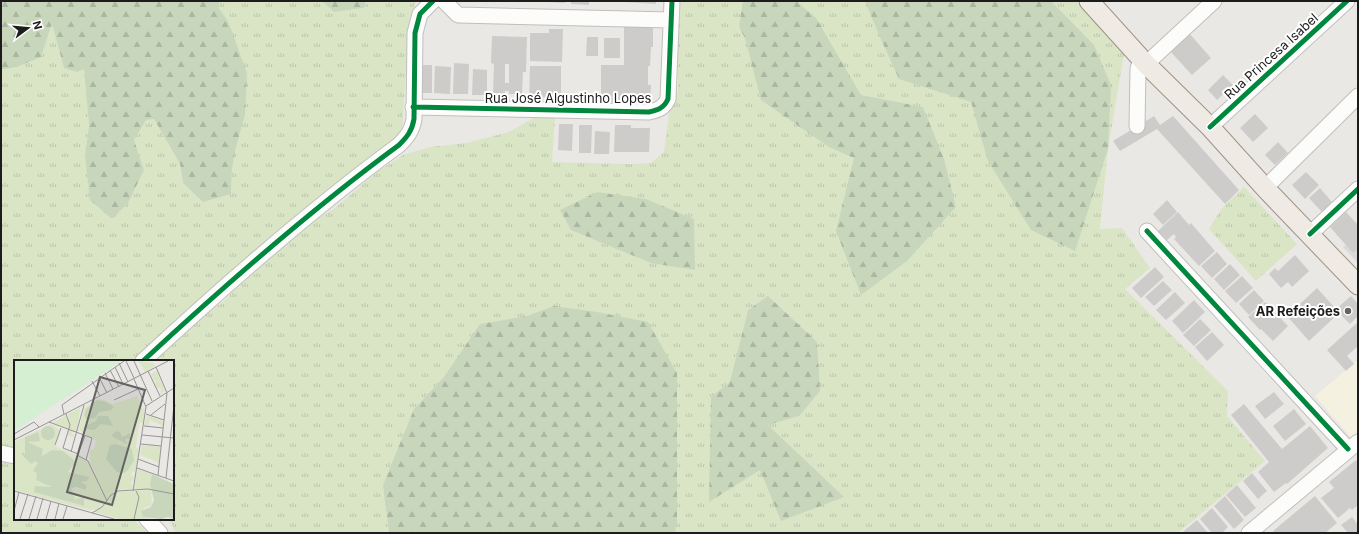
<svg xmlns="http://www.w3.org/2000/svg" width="1359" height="534" font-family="Inter,sans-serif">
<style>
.education{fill:#f4f1e0}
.grass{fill:url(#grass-tufts)}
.forest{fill:url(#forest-firs)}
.parking{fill:#dad9d8}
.building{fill:#ceccca;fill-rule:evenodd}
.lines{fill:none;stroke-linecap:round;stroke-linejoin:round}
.minor-casing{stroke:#c0bfbd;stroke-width:17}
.major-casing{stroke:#9e9384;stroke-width:21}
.minor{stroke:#fcfcfb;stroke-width:15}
.major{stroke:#efeae4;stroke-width:19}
.cycleway-casing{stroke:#fff;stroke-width:8}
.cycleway{stroke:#00873e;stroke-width:5}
.poi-dot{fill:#646362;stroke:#fff;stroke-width:1.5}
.labels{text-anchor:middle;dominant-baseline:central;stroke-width:4;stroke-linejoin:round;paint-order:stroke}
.street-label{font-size:13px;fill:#1c1c1c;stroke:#fff}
.poi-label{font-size:13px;font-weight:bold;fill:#1c1c1c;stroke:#fff;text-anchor:end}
.inset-road{fill:none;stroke:#989695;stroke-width:1}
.view{fill:#646362;fill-opacity:0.15;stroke:#646362;stroke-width:2}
.inset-edge{fill:none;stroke:#1c1c1c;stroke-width:2}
</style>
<defs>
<pattern id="grass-tufts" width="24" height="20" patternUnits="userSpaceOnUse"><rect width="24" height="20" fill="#dae5c6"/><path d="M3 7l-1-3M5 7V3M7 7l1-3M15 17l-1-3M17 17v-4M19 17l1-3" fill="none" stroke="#bac4aa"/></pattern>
<pattern id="forest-firs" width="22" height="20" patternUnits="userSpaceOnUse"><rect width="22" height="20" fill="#c8d7bc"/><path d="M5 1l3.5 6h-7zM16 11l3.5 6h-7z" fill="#abb8a1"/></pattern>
</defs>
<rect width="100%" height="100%" fill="#eae8e5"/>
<path class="education" d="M1358,360V438L1354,441L1315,396Z"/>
<path class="grass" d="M220,1H322L334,12L364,8L366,1H416L409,29L402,131L389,144L138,361H15V449L1,446V70L17,67L52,22L84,69L89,125L85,155L144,170L134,140L145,120L154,119L180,164L183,183L203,201L231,194L232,169L236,147L228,21L217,7Z
M682,1H1076L1124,54L1108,149L1100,229L1122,228L1150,268L1125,289L1228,391L1227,416L1265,461L1178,533H175L172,524L166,519H173V361H155C175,341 196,315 222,303L260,261L310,223L335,208L377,172L403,155L430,147L466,143L509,132L537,116L555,118L552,162L631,164L651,163L664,152L669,114L678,91V9Z
M1244,187L1297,244L1256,281L1209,229L1221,209Z
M1,461L15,464V519H133L148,533H1Z"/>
<path class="forest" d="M1,1H220L218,7L228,21L247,73L245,115L236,147L232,169L231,194L203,202L183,183L180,164L154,119L146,120L134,140L144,170L128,203L112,219L90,200L85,155L89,125L84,69L77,72L64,68L52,23L41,57L17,67L1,70Z
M322,1H366L364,8L334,12Z
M743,1H796L816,18L861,95L923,107L944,159L956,207L907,261L861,295L836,231L854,158L829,147L761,100L745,38L739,27Z
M865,1H1051L1094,45L1111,85L1108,149L1075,251L1031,230L988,161L971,102L899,79L879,35Z
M597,192L646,199L694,219L695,270L651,263L571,230L560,210Z
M768,296L817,342L820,391L799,416L768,425L844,497L781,521L760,470L709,502L711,397L730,382L748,310Z
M554,306L597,312L648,322L677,373V520L675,533H389L383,485L414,409L444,377L480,324L527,316Z"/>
<path class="parking" d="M1346,245L1353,253L1358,249V263L1343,247Z"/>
<path class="building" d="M547,1H565V3L547,2Z
M571,1H589V5L571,4Z
M624,1H656V4L624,2Z
M624,25L653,26V47H651L650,66H648V85H651L650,102H601V65H624Z
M549,29H563L562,62L530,61V33H549Z
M1188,32L1211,58L1192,75L1169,50Z
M492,36L527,37L526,72H523L522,94H509V91H505V94H493L494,64L491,63ZM505,64H509V83H505Z
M587,37H598V56H586Z
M604,38H620V58H604Z
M454,63L469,64L468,94H453Z
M416,65H432V93H416Z
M435,66L451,67L450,94L434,93Z
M530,66H561V98L529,97Z
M473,69L487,70V95H472Z
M1223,75L1233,85L1217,100L1208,90Z
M1255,114L1268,128L1253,142L1240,128Z
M1154,116L1160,125L1173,116L1239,190L1225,204L1157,129L1120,151L1113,141Z
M559,124H573L572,151L558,150Z
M579,125H592L591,153H579Z
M615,125H631V128H650L649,152H614Z
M595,131L610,132L609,154H594Z
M1278,142L1288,153L1275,165L1265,155Z
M1306,172L1319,185L1305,199L1292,185Z
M1320,188L1332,202L1322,212L1309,198Z
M1167,200L1177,212L1163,225L1153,214Z
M1178,212L1189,225L1191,223L1215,251L1199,266L1174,239L1176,237L1174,234L1167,240L1158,231Z
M1346,212L1358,225V249L1353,253L1330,227Z
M1217,252L1227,264L1212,278L1201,266Z
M1295,255L1309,271L1292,287L1288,282L1281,288L1269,274L1275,268L1278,271Z
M1230,264L1240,275L1224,290L1214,279Z
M1155,267L1164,277L1141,298L1132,288Z
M1242,276L1253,288L1236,303L1225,291Z
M1163,281L1172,290L1154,306L1145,297Z
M1317,288L1336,309L1351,296L1358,304V316L1350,324L1339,313L1309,341L1287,316Z
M1254,290L1264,301L1249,315L1239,304Z
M1175,292L1185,303L1166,320L1156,310Z
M1194,300L1205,312L1183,333L1172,321Z
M1265,302L1288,326L1273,341L1261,329L1260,330L1248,317Z
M1200,319L1211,330L1194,346L1183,335Z
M1358,322V346L1347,356L1354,364L1346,371L1327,350Z
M1212,332L1224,345L1207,361L1195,347Z
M1274,392L1284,404L1265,419L1255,406Z
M1244,404L1282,449L1310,426L1328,448L1287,484L1286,483L1274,492L1258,472L1269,462L1231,415Z
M1294,409L1306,424L1285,441L1273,426Z
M1356,460L1358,462V505L1352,510L1350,508L1338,518L1321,498L1334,488L1329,482Z
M1252,473L1267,491L1258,499L1243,481Z
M1237,485L1256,508L1245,517L1226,495Z
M1225,496L1244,520L1234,529L1214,506Z
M1315,496L1337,523L1325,533L1322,532L1321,533H1275L1273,531Z
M1212,508L1228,527L1222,533H1212L1200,519Z
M1352,517L1358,525V533H1348L1341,525Z
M1197,520L1208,533H1182L1185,530Z"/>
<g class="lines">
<defs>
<path id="minor" d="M444,1L458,15L671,20
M1146,64L1214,1
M413,107L649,112C658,110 664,108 668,99L672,1
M1137,126L1138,69L1141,58
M1210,127L1347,1
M1265,188L1358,96
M1147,231L1348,449
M1310,234L1358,189
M143,361C225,285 309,211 399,145C407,137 412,131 414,119L415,33L420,14L433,1
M1,453L15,456
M147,519L160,533
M1249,533L1358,442"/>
<path id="major" d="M1089,1L1146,64L1210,127L1265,188L1358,285"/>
</defs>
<use href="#minor" class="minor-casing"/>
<use href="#major" class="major-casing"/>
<use href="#minor" class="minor"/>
<use href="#major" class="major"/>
<defs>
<path id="cycleway" d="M413,107L649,112C658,110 664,108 668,99L672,1
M1210,127L1347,1
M1147,231L1348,449
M1310,234L1358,189
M143,361C225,285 309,211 399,145C407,137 412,131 414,119L415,33L420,14L433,1"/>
</defs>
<use href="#cycleway" class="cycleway-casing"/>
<use href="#cycleway" class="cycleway"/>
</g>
<circle class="poi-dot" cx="1348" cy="311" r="4"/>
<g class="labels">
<g class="street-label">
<text transform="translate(1271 56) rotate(-42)">Rua Princesa Isabel</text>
<text x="568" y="98">Rua José Algustinho Lopes</text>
</g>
<g class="poi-label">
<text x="1340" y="311">AR Refeições</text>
</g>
</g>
<g transform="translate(14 360)">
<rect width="160" height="160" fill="#eae8e5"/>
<path d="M125,1L140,3L141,6L131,12ZM143,11L151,31L146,35L147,28H143L140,23L143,20L140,21L137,14ZM123,36L128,48L132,49L129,63H125L122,88L125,89L124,97H120L124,99L121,112H118L117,116L121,117L116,124L119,125L118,129L101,130L93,140L76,102V90L80,89L82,81L65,70L70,48L85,38L99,44ZM66,48L63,72H57L61,77L54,76V69L39,63L52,55L56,62L54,54ZM133,55L149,61V66L136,60L135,66H130ZM37,64L46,70L41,86L74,101L92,140L84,149L75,150L0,130V82ZM24,72L23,81H14L29,90L28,96L49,91L59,100V106L54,112L75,118L67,122L74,128L72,129L56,128L61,139L68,137L70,146L20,132L26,127H38L24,121V103L21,101L17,104L9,96L12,89L11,77ZM128,85L147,87L144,106L143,102L126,95ZM123,109L138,114L137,129H120ZM137,130L138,145L130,148L129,157L135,159H105L81,152L102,132Z" fill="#dae5c6" fill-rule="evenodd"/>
<path d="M83,40L92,42L100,47L97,50L85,52L81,58L72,59L70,55L72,49ZM84,56H94L99,66L87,64L80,70L70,69L71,66L82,61ZM27 73a7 7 0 1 1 14 0a7 7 0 1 1-14 0ZM102,71L106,72L108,77L116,73V79H111L113,84L97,76ZM24,72L26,81L14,82L29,89L28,96L38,90L49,91L62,102L54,112L75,117L73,121L67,122L73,126L72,130L61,127L57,129L61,139L70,137V146L20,132L21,126L38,127L22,120L23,113L19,111L24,103L21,101L17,104L7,94L10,92L11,95V77ZM101,84L118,89L120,100L114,110L110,113L103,112L92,99L96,85ZM138,114L160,124V159L154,157L147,159L129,157L127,151L137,147L140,140L136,124Z" fill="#c8d7bc"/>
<path d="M0,1H107L0,71Z" fill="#d5efd2"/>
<path class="inset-road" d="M112,1L120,18M120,1L138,41M105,3L114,22M101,7L109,24M142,7L153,33L144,115M96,10L105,27M134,11L146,36M91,13L99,29M85,17L93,33M78,21L86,36M100,40L124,29M132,46L160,28M50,54L48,45L110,1M52,54L56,65L49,88L64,94L71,76M132,54L150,60M137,55L151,44M35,62L78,78L72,100M130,66L149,68M0,74L20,62L25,67M128,75L160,78M0,80L154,1M127,84L147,86M41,85L47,68M57,92L70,45M63,95L74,101L93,141M124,99L145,107M123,108L160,121M152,118L160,45M0,131L100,159M119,131L132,47L120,19M0,151L5,132M78,153L88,147L97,135L104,131L134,129L160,134M6,159L14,134M15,159L22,136M23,159L29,138M32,159L37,141M41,159L45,143M49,159L53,146M120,159L125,137L122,131"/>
<path class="view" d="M86,17L131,30L98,145L53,132Z"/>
<rect width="160" height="160" class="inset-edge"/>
</g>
<rect width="1359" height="534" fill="none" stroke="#1c1c1c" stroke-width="4"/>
<g transform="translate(28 28) rotate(74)" stroke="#ffffff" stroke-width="3" paint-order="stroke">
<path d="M0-3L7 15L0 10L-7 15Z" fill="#1c1c1c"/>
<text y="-6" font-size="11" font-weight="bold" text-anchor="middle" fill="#1c1c1c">N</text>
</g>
</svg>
